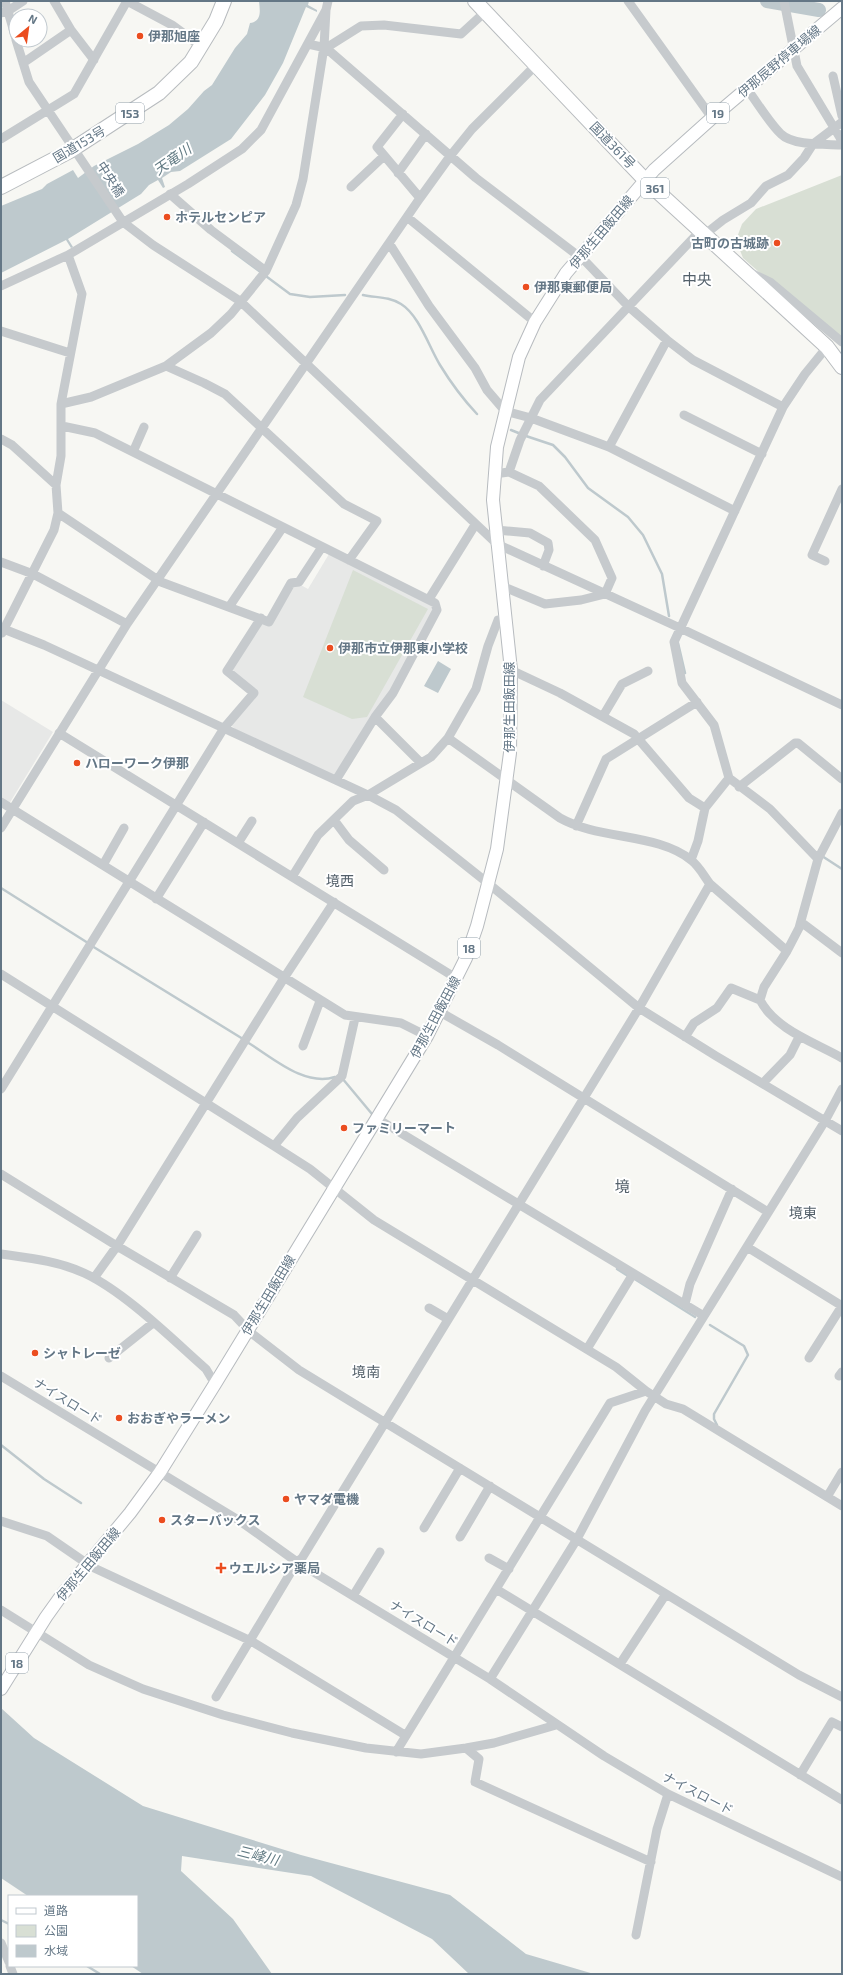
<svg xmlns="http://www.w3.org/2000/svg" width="843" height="1975" font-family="'Exo 2','Noto Sans JP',sans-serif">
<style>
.built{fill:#e7e8e7}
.green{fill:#d8dfd4}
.water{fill:#bec9cd}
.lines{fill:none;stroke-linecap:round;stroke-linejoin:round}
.stream{stroke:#bec9cd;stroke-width:2.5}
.river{stroke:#bec9cd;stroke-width:14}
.major-casing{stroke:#b7bbbf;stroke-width:14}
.highway-casing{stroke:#b8bcbf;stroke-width:16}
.minor{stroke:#c6cacd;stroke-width:9}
.major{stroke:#fff;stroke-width:12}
.highway{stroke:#fff;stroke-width:14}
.poi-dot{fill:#eb4d1f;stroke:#fff;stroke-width:1.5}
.labels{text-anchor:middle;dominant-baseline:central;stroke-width:4;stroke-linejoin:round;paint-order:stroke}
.shield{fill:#fff;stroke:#92a0aa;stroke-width:1}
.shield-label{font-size:12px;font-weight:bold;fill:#647786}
.poi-label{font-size:13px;font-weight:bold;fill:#647786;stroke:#fff;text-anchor:start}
.street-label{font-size:13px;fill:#647786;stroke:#fff}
.water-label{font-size:14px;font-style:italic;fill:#607982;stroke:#fff}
.neighbourhood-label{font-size:14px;fill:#53606a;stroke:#fff}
.quarter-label{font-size:15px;fill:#53606a;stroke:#fff}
</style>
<rect width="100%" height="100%" fill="#f7f7f3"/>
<path class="built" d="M329,554L432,604L435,612L392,691L336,776L235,729L231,725L257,691L229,669L260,624L271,626L293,586L299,584L308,589Z
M1,700L53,732L9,804L1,799Z"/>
<path class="green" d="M842,175V345L743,258L736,240L742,224L756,209Z
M353,570L428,609L367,717L352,719L303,697Z"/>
<path class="water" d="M259,1H309L308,5L317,10V12L306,7L283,63L265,95L231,139L180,171L171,172L162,178L165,187L163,188L158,180L149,185L141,194L68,239L73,247L71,248L66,240L1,273V206L42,189L47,184L73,170L78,178L94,166L138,144L169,125L188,109L204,91L212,85L235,48L247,34L250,23C262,21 260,11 259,1Z
M438,661L451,669L438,693L424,686Z
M1,1708L34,1738L143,1806L301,1855L450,1895L526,1954L594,1974H469L432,1939L311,1876L182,1856L181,1871L233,1919L272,1974H143L131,1966H137V1896H28L1,1878Z"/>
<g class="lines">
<path class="stream" d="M232,251L290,294L310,297L345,295
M363,295C376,298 388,296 401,304C419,315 429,347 440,365C451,383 462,398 477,414
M511,430L521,434
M526,436L553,445L565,457L588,488L628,517L643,535L662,574L669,616
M678,643L685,673
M822,856L842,869
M1,888L88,943
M92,946L243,1039
M247,1042C272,1057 304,1087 335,1077
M342,1078L372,1114
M617,1269L628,1276
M633,1278L695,1317
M710,1325L744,1346L748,1355L714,1414V1419L717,1425
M1,1445L44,1479L81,1503
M1,1920L9,1924
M87,1966L100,1974"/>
<path class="river" d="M767,1L819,10"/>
<defs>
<path id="major" d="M1,1689L46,1617L61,1596L130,1513L160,1472L215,1384L427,1036L466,958L477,926L497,849L510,753L511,670L493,500L497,447L519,357L535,322L566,273L654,170L712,118L842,8"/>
<path id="highway" d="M475,1L645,180L827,347L842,367
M1,187L70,151L159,93L191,62L216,21L224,1"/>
</defs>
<use href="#major" class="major-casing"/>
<use href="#highway" class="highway-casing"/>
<path class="minor" d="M5,1L16,39
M54,1L71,30L94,60
M127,1L172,25L202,47
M628,1L712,118
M784,1L797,66L842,141
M1,13L8,11L23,1
M16,40L29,82L123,222L153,245L240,301L497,544L680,628L842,705
M308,44L326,48L476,178L585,261L628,306L667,340L693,360L783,407
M326,48L361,26L384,25L461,34L485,12
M23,63L71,30
M833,76L842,116
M747,89C757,102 770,124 781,134C793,146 826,144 842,145
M403,114L377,147L420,198
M1,139L74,94L127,1
M398,173L426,134
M351,187L384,156
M170,194L211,230L266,271
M407,217L535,322
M704,235L723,220L751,203L766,186L788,175L804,158L813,144L842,122
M389,243L429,306L475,368L487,390L505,411L531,418L609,447L735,511
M753,274L770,282L842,342
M1,286L68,255L188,184L242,149L261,130L326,10L328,1
M1,331L70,353
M166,366L204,383L225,394L344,504L377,521L349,560
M61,404L91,397L166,366L211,333L231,314L266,271L296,205L303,179L324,47L326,10
M684,415L762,454
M62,426L95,433L435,603L437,610L393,693L375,717L336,780
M1,439L12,445L56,485
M609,447L667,340
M133,452L144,427
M494,474L509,472L520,440L540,400L700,231
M58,513L161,582L269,622L291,583L299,582L322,547
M496,530L530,533L548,543L549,550L543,566
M825,561L812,555L842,489
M1,562L33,574L127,624
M502,586L545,604L581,600L605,594L612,578L595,540L539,486L509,472
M429,599L475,525
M229,607L283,527
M1,628L44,645L368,795L396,810L489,884L639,1008L716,1056L842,1131
M2,633L54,530L58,513L56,485L61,456V404L82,294L68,255
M511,670L560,693L634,734L689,798L705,808
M603,716L622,684L648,671
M375,717L420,762
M59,733L456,978
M739,787L795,743H798L842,779
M1,802L345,1015L401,1023L427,1036
M334,820L349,840L384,870
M576,826L606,759L697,702
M1,828L127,624L420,198L451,155L472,129L536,65
M238,843L252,821
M818,859L770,809L729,778L714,725L682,683L674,642L783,407L805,374L827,347
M691,860L698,841L705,808L729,778
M103,865L124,828
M292,877L318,835L353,801L368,795L431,757L448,738L476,689L488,646L498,620H505
M710,884L787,951
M156,899L204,822
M801,922L842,953
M1,974L274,1146L310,1169L374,1220L616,1367L646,1391
M760,1000C776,1030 814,1042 842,1058
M440,1012L498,1045L768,1212
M685,1037L694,1023L717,1008L731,988L760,1000L764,987L787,951L799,928L818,859L842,813
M303,1046L320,1001
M763,1083L790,1055L799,1037
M1,1089L224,728L254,693L227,671L261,618
M376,1118L704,1316
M274,1146L297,1118L342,1076L355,1018
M1,1174L117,1246L234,1315L250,1332L299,1370L799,1675L842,1697
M747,1247L842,1306
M1,1254C29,1258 58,1261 84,1273C125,1292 172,1339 206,1369L215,1384
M94,1278L117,1246L284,978L334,902
M170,1278L197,1235
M685,1304L690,1284L732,1189
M429,1308L448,1319
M587,1349L633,1274
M109,1358L153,1323
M809,1358L842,1306
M1,1376L240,1521L297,1562L490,1679L604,1756L668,1794L842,1877
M839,1376L842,1372
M827,1497L842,1472
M1,1521L47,1536L92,1567L251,1641L405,1735
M424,1528L460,1468
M460,1537L490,1486
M489,1558L509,1569
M496,1589L842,1800
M353,1596L380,1552
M1,1610L89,1665L143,1689L223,1715L292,1733L366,1748L421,1754L466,1748L494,1743L556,1725
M620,1664L666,1594
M490,1679L577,1539L645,1411L825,1121L842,1089
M216,1697L297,1562L302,1558L639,1008L710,884C704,876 699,866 691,860C658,833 599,840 560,818L448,738
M466,1748L479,1759L475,1782L651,1862
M396,1752L610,1403L646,1391L666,1404L683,1409L842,1506
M800,1775L832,1722L842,1727
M636,1935L657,1829L668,1794
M1,1943L9,1962
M10,1966L13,1974"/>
<use href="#major" class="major"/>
<use href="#highway" class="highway"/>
</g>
<g class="poi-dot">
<circle cx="140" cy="36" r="4"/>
<circle cx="167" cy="217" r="4"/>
<circle cx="777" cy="243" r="4"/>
<circle cx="526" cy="287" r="4"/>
<circle cx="330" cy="648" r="4"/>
<circle cx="77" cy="763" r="4"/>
<circle cx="344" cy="1128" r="4"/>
<circle cx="35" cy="1353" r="4"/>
<circle cx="119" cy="1418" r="4"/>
<circle cx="286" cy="1499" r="4"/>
<circle cx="162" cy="1520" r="4"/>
<path d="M219 1562h4v4h4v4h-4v4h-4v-4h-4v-4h4z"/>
</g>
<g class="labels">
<g class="shield">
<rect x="116" y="103" width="28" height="20" rx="3"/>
<rect x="707" y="103" width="22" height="20" rx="3"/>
<rect x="641" y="178" width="28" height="20" rx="3"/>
<rect x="458" y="938" width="22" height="20" rx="3"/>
<rect x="6" y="1653" width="22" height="20" rx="3"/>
</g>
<g class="shield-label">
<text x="130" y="113">153</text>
<text x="718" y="113">19</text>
<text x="655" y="188">361</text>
<text x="469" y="948">18</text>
<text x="17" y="1663">18</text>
</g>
<g class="poi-label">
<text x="148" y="36">伊那旭座</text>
<text x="175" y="217">ホテルセンピア</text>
<text x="769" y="243" text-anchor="end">古町の古城跡</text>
<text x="534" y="287">伊那東郵便局</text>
<text x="338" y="648">伊那市立伊那東小学校</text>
<text x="85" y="763">ハローワーク伊那</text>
<text x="352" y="1128">ファミリーマート</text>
<text x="43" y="1353">シャトレーゼ</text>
<text x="127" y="1418">おおぎやラーメン</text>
<text x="294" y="1499">ヤマダ電機</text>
<text x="170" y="1520">スターバックス</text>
<text x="229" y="1568">ウエルシア薬局</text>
</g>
<g class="street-label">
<text transform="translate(779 61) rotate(-40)">伊那辰野停車場線</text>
<text transform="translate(79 144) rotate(-31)">国道153号</text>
<text transform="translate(613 145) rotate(46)">国道361号</text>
<text transform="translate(111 179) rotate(57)">中央橋</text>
<text transform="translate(601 232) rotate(-50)">伊那生田飯田線</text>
<text transform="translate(509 707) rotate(-90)">伊那生田飯田線</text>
<text transform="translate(435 1017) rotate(-62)">伊那生田飯田線</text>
<text transform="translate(268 1295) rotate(-59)">伊那生田飯田線</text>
<text transform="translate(68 1401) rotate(31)">ナイスロード</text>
<text transform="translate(88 1564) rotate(-50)">伊那生田飯田線</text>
<text transform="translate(424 1623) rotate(31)">ナイスロード</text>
<text transform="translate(698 1793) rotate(27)">ナイスロード</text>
</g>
<g class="water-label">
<text transform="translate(172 159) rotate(-35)">天竜川</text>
<text transform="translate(258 1855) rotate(14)">三峰川</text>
</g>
<g class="neighbourhood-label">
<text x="340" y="880">境西</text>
<text x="803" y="1212">境東</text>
<text x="366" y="1371">境南</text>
</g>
<g class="quarter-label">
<text x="697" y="279">中央</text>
<text x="622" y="1186">境</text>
</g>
</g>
<rect width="843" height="1975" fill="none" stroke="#647786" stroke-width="4"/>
<rect x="8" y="1895" width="130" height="72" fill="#ffffff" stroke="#c1c9cf"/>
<rect x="16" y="1908" width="20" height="6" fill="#ffffff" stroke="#c1c9cf"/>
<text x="44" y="1915" font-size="12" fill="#647786">道路</text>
<rect x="16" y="1925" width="20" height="12" fill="#d8dfd4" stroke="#c1c9cf"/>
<text x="44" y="1935" font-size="12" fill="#647786">公園</text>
<rect x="16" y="1945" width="20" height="12" fill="#bec9cd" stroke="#c1c9cf"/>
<text x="44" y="1955" font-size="12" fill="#647786">水域</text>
<g transform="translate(28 28) rotate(29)"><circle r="19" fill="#ffffff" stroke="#c1c9cf"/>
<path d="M0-3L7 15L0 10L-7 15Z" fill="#eb4d1f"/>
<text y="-6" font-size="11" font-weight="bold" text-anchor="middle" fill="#647786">N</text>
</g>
</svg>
